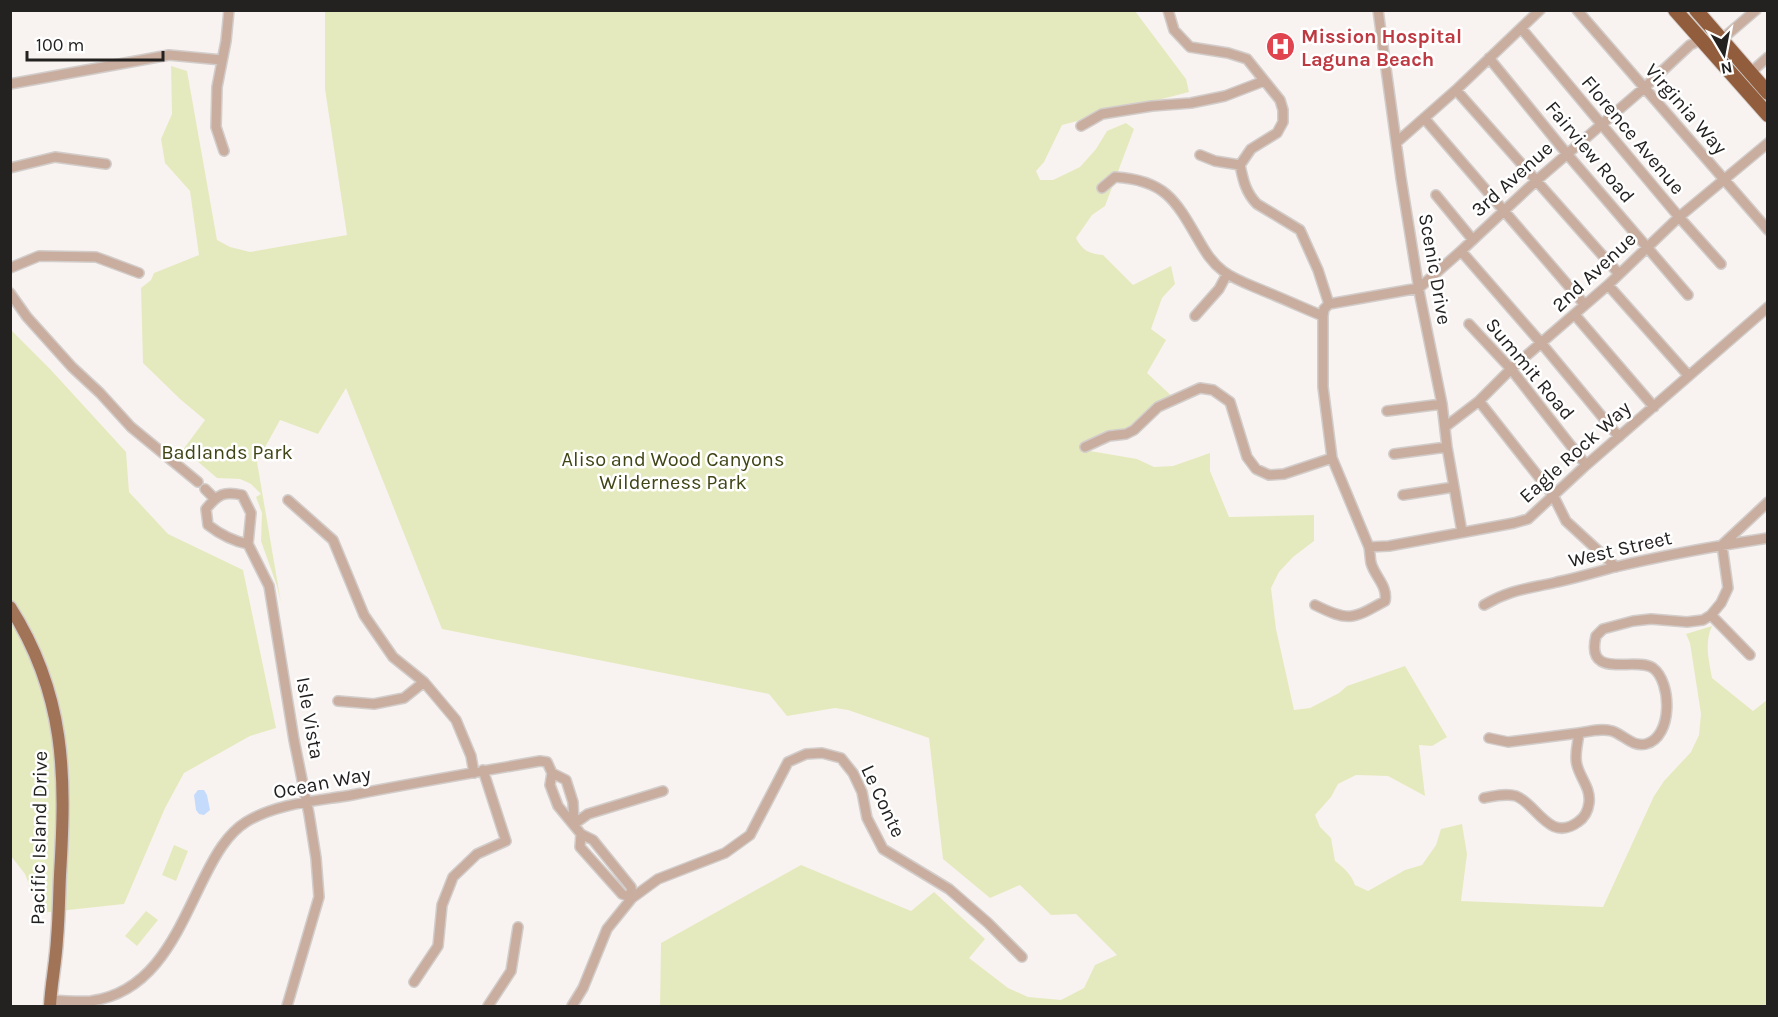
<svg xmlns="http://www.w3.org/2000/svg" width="1778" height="1017" font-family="Karla,sans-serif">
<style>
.green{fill:#e5eabe}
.water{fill:#c5dbfb}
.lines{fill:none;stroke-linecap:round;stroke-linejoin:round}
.minor-casing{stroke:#d2cdcb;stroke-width:12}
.major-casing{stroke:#d2cdcb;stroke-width:15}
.highway-casing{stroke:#d2cdcb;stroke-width:16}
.minor{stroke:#c9ae9f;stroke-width:9}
.major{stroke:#a17357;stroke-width:12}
.highway{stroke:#925d3c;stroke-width:14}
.labels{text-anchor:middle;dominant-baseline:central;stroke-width:5;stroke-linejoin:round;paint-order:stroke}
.health-label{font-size:20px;font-weight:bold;fill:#be3a42;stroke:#fff;text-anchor:start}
.street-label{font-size:20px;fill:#242221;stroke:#fff}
.park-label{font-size:20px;fill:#414515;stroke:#fff}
</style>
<rect width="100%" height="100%" fill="#f8f3f0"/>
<path class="green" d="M325,11H1135L1186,79L1189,92L1062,125L1044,162L1036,171L1040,180H1053L1080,167L1096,149L1107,131L1126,123L1134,129L1105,206L1092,215L1076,238C1082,250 1089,254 1103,255L1133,285L1171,266L1175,284L1162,298L1151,329L1166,340L1147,373L1177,401L1162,411L1139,430L1094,442L1090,451L1137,459L1154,467L1173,466L1210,453V471L1229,517L1314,515V541L1293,557L1279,572L1271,588L1276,629L1294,710L1310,708L1339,693L1347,686L1405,666L1447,737L1432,746L1419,745L1425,796L1388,776L1356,775L1338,784L1331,797L1315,815L1320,827L1331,838L1335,861C1344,868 1351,874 1355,885L1368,891L1405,870L1422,865L1436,845L1441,829L1462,824L1467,854L1461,901L1603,907L1654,796L1664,781L1691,752L1699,735L1701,714L1690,643L1686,634L1712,626C1704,644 1709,660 1712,678L1753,711L1767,700V1006H660L661,943L801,865L911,911L934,892L985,939L969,958L1008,988L1028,997L1061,1000L1084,988L1095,965L1117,955L1076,914L1051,915L1020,885L990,898L943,859L929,738L848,710L835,708L787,716L769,694L442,629L346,388L318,434L280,420L257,462L281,603L277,586L261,541L262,513L256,497L261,494L251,484L240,479L217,478L190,455L182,451L205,420L180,399L143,363L141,288L151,280L154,273L199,255L190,191L165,163L161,139L172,114L171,66L187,71L217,240L230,247L250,252L347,235L325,89Z
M10,329L50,369L126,452L129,492L168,534L243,570L276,728L250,736L184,773L165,808L124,904L40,913L25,874L11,856Z
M174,845L188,851L176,881L162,875Z
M146,911L158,920L137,946L125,936Z"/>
<path class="water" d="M198,790H204L207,795L210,810L204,815L199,814L196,810L194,795Z"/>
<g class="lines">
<defs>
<path id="minor" d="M1168,10L1174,30L1190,47L1228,53L1247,59L1280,100L1283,110V122L1277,133L1251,149L1240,165C1243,180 1246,193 1257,204L1300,230L1318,270L1329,304L1324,309L1323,316V387L1332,458L1369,547C1370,552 1370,558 1371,563C1375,577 1388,586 1385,601C1353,619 1349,622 1315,605
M1378,10L1401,178L1420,296L1442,404L1447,447L1462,532
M1577,10L1768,230
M1521,28L1679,217L1721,264
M1721,40L1756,10
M1489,58L1567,154L1688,295
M1750,73L1768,57
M10,84L169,55L222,60
M1456,90L1619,274
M1424,118L1585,305
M1081,126L1102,114L1152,106L1191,103L1225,96L1264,81
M1397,142L1456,90L1540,10
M224,151L216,127L217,87L226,41L229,10
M1200,155L1215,161L1240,165
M10,168L55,157L106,164
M1102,188L1115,177C1164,180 1175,199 1198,239C1205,251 1211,262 1223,271C1235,280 1250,285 1264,291C1284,299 1303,308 1323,316
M1436,195L1473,240
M1461,251L1542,344L1619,437
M10,268L39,256L96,257L139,273
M1608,285L1688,375
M10,293L27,317L72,367L100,393L131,427L198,482
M1329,304L1419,288L1461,251L1537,180L1644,88L1690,45L1701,40
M1575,315L1654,407
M1195,316L1219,289L1227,274
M1469,324L1511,369L1586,465
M1479,401L1553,495L1566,521L1616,567
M1387,411L1442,404
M1445,427L1479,401L1511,369L1608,285L1679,217L1768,143
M1085,447L1109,436L1126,434L1134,430L1158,407L1200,388L1213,390L1230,402L1247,457L1256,469L1269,475L1284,474L1332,458
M1394,454L1447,447
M205,489L214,498
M1403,495L1454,487
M288,500L333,540L364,615L393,657L424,682L456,720L471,756L474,773
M248,544C232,541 221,535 208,525L206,509C218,494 224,491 242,495L251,513L248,544L269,586L294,740L309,814L316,858L319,897L287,1006
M1369,547L1389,546L1514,523L1528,519L1584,467L1768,307
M1484,605C1511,589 1528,589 1557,582C1577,578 1596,572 1615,567C1665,555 1716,546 1768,538
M1711,615L1750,655
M338,701L374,704L404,698L424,682
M1489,738L1508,742L1579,733
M552,773L566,780L573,802L574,824
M1484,798C1494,796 1506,793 1516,796C1537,804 1549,843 1578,822C1584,818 1588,811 1589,803C1591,788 1580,778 1577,765C1574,755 1578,743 1579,733C1590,731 1601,728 1612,731C1624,735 1632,747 1646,744C1673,737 1672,682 1653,668C1635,656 1585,681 1596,636L1603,629L1633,621L1651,619L1687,622L1703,620L1711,615L1721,603L1728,588L1722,545L1768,502
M574,824L588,814L663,791
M581,834L580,847L622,894L632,898
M414,982L438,946L442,905L453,877L477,854L506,841L483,770
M50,1000C64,1001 78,1002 91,1001C157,992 179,927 205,876C215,856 227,834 246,822C277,803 317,801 352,795C414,783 477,772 540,761L547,762L552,773L550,785L558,806L581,834L593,840L631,887L632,898
M488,1006L511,971L518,927
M572,1006L583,988L607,929L632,898L658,879L725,853L750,835L788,762L806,754L822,753L841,758L853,773L862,792L867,818L883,849L949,889L988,923L1022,957"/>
<path id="major" d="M10,607C66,695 66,775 60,875C59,896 59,917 57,939C56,961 51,984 50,1006"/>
<path id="highway" d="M1675,10L1768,115
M1696,10L1768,93"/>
</defs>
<use href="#minor" class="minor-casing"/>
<use href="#major" class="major-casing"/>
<use href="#highway" class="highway-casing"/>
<use href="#minor" class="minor"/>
<use href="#major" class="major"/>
<use href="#highway" class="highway"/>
</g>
<defs>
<symbol id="hospital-disc" viewBox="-11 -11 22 22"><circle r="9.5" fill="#e0444e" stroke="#fff"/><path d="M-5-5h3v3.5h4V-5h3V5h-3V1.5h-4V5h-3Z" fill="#fff"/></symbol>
</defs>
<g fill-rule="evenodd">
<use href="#hospital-disc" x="1264" y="30" width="33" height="33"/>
</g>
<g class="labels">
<g class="health-label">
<text x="1301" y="36">Mission Hospital<tspan x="1301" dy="23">Laguna Beach</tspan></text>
</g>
<g class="street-label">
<text transform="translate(1686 109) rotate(49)">Virginia Way</text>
<text transform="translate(1633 135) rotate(50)">Florence Avenue</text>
<text transform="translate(1590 152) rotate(50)">Fairview Road</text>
<text transform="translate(1512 179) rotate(-42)">3rd Avenue</text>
<text transform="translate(1435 269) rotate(80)">Scenic Drive</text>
<text transform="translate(1594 272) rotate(-43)">2nd Avenue</text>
<text transform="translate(1530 369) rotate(50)">Summit Road</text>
<text transform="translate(1575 452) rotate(-42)">Eagle Rock Way</text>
<text transform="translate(1620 549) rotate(-13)">West Street</text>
<text transform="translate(310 718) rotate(80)">Isle Vista</text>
<text transform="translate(322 783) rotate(-11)">Ocean Way</text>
<text transform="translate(883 801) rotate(65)">Le Conte</text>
<text transform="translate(39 838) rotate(-89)">Pacific Island Drive</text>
</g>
<g class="park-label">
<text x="227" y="452">Badlands Park</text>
<text x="673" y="459">Aliso and Wood Canyons<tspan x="673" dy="23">Wilderness Park</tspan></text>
</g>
</g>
<rect width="1778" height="1017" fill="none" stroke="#242221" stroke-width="24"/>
<g transform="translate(1724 54) rotate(170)" stroke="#ffffff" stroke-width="4.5" paint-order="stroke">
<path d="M0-4.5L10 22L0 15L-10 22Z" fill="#242221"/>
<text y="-9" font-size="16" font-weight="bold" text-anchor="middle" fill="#242221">N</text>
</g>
<path d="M27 51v9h136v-9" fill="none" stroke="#242221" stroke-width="3"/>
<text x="36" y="51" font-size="18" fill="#242221" stroke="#ffffff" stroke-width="4.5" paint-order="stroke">100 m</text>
</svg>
